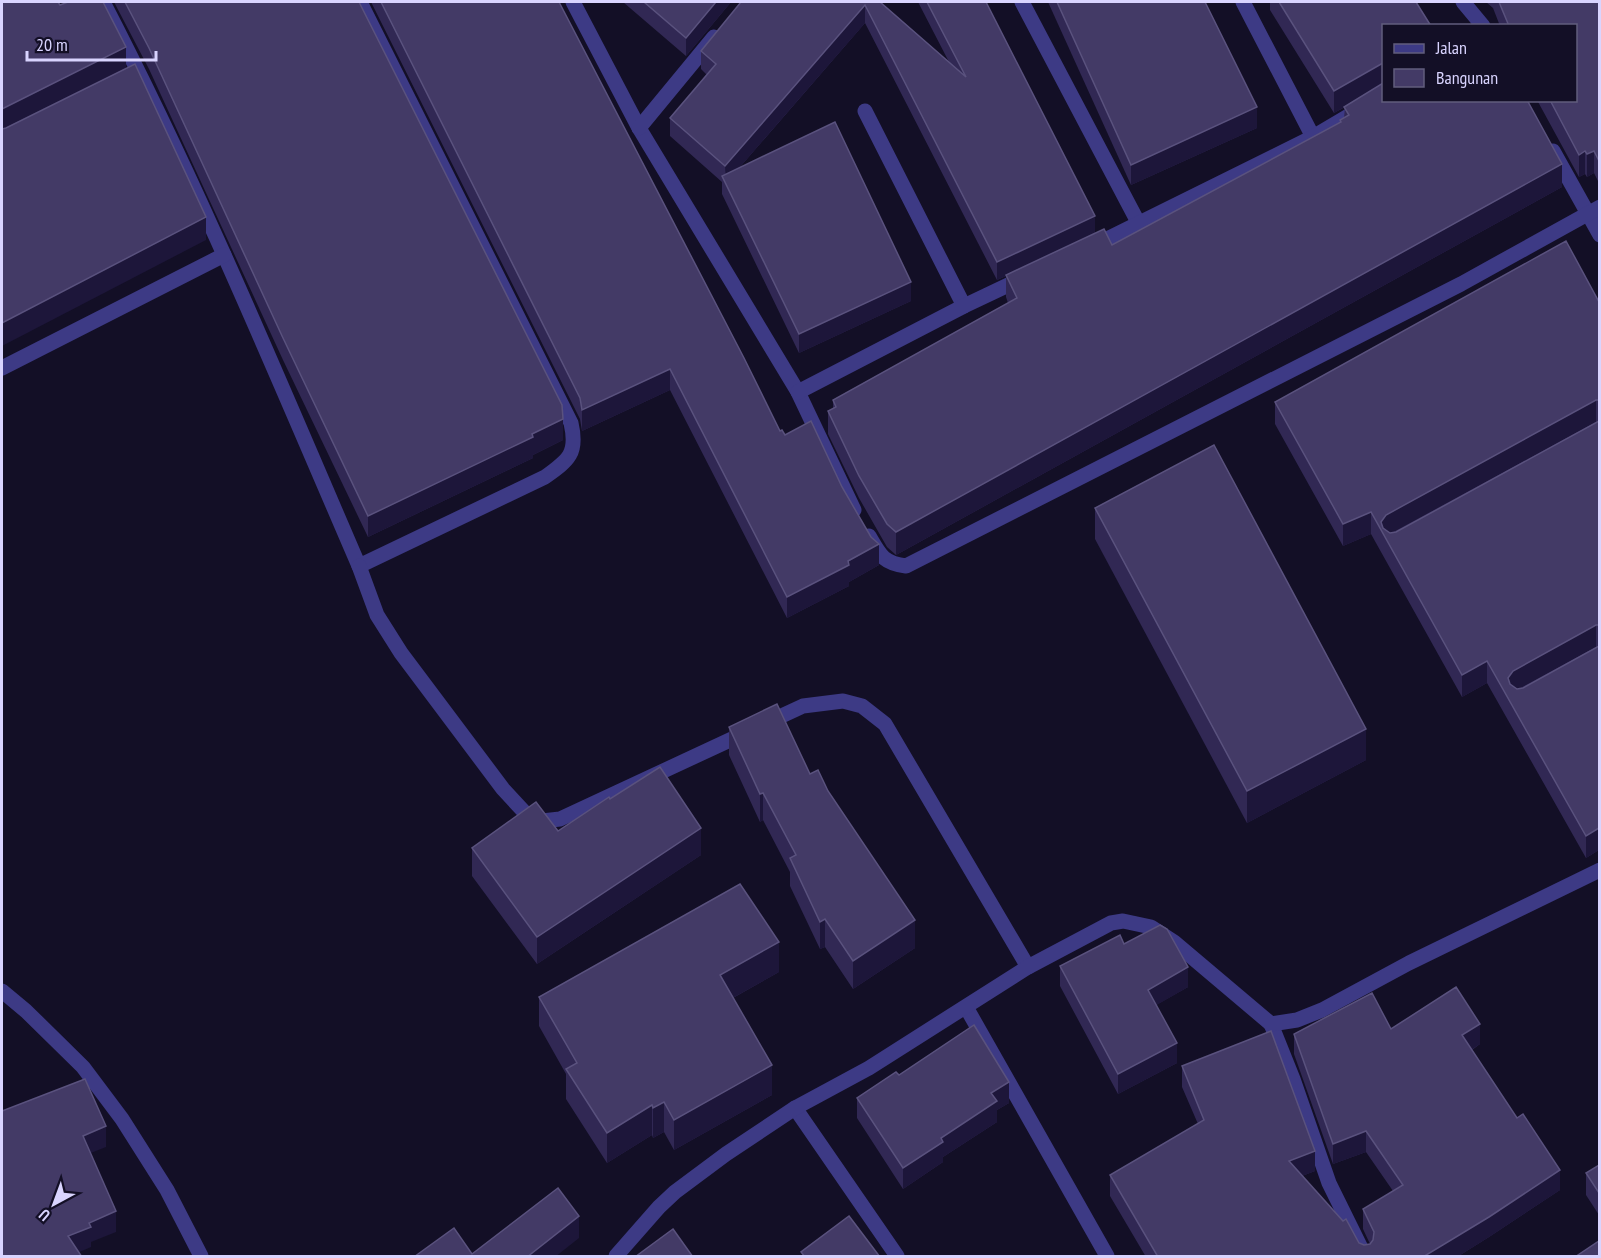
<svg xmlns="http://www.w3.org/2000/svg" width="1601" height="1258" viewBox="0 0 1601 1258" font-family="'PT Sans Narrow',sans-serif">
<rect width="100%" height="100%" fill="#130f26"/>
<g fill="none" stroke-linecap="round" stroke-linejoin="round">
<g stroke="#3d3a85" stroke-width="15">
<path d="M103,2C198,185 277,376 359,566L545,477C569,460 578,453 571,423L360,2"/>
<polyline points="573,2 639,128 798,392 854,510"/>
<polyline points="1022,2 1139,224"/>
<polyline points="1243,2 1313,137"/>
<polyline points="1463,2 1483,26"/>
<polyline points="865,111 964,306"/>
<polyline points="639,128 714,37"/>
<polyline points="1553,151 1600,235"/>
<polyline points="1091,247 1313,137 1384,95"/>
<polyline points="2,368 224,255"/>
<polyline points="798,392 964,306 1023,278"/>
<path d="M869,536C880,555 883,563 906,566L1461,284L1600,207"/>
<polyline points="359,566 377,615 401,653 503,789 528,816 542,821 560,819 803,706 843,701 862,706 885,724 1028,967"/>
<polyline points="2,991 26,1011 83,1067 122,1119 167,1190 201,1256"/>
<polyline points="966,1007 1107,1256"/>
<polyline points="1271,1024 1293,1079 1329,1183 1365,1256"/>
<polyline points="795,1108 897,1256"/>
<polyline points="616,1256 659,1207 675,1192 726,1154 795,1108 869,1068 1028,967 1111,923 1123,921 1151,927 1174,942 1271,1024 1297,1020 1322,1010 1409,963 1600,870"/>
</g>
</g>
<g fill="#312854">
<polygon points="114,2 359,2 563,440 533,455 533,458 368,537 283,360 149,69"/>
<polygon points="371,2 559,2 780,431 785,435 879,565 849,582 849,586 787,618 670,390 582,431 580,419"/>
<polygon points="623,2 731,2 686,56"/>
<polygon points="880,2 949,62 918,2 986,2 1095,233 1112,245 1340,123 1340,120 1344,118 1345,107 1334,113 1270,10 1270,2 1416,2 1383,26 1383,100 1562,187 896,555 887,547 859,498 828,434 828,411 833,409 833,400 1008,303 1006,297 1006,276 997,280 865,23 740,167 911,301 799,353 722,194 722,182 670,136 670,118 707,75 701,69 701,51"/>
<polygon points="1048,2 1205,2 1257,128 1131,185"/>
<polygon points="1486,2 1599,2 1599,183 1594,173 1587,177 1585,174 1579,177 1537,100 1575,100 1575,26 1500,26 1493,8"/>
<polygon points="1599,302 1599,850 1586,858 1487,683 1462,697 1371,534 1343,546 1275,424 1275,402"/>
<polygon points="1095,508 1366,760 1247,823 1095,539"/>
<polygon points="729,727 810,774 915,948 853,989 825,947 820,949 790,886 790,872 763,820 760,822 729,755"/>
<polygon points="610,799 701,855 537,964 472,876 472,848 558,831"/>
<polygon points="1060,966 1188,987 1156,1005 1177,1063 1118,1094 1060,986"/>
<polygon points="779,972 733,998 772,1095 674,1150 664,1132 653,1138 652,1135 607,1163 566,1099 566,1074 539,1026 539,997"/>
<polygon points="1391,1029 1480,1044 1472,1050 1560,1190 1489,1237 1457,1257 1146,1257 1110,1196 1110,1175 1198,1124 1182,1087 1182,1066 1315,1171 1302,1176 1359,1243 1364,1245 1370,1244 1363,1229 1363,1209 1393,1191 1366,1152 1333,1164 1294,1054 1294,1034"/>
<polygon points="899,1075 1009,1103 997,1110 997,1122 943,1157 943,1162 903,1189 857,1118 857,1098"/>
<polygon points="1599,1165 1599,1215 1586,1195 1586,1173"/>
</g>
<g fill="#1d163a">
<polygon points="716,2 731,2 686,56 686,38"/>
<polygon points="865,5 865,23 726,183 725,166"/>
<polygon points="126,47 126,69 2,131 2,109"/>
<polygon points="1383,63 1383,85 1334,113 1334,91"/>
<polygon points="1257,107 1257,128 1131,185 1131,165"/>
<polygon points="1585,151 1585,174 1579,177 1579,155"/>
<polygon points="1594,151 1594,173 1587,177 1587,154"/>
<polygon points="1562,164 1562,187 896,555 896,532"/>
<polygon points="1095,216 1095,234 997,280 997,262"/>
<polygon points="206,217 206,240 2,346 2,323"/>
<polygon points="911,282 911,301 799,353 799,334"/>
<polygon points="670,369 670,390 582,431 582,410"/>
<polygon points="1596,400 1596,422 1386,536 1381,531 1381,522 1386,515"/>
<polygon points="563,419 563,440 533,455 533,458 368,537 368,516"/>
<polygon points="1371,512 1371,534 1343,546 1343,524"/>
<polygon points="879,544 879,565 849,582 849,586 787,618 787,597"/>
<polygon points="1596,625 1596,647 1513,692 1508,700 1508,678 1513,671"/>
<polygon points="1487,661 1487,683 1462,697 1462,675"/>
<polygon points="1366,729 1366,760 1247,823 1247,791"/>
<polygon points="763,793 763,820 760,822 760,794"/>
<polygon points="701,828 701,855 537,964 537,937"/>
<polygon points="1599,828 1599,850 1586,858 1586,836"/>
<polygon points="825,919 825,947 820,949 820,922"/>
<polygon points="915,920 915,948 853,989 853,961"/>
<polygon points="779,942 779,972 720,1005 720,975"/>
<polygon points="1188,967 1188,987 1148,1010 1148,990"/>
<polygon points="1480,1024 1480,1044 1462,1056 1462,1035"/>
<polygon points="1177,1043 1177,1063 1118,1094 1118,1074"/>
<polygon points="772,1065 772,1095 674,1150 674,1120"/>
<polygon points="1009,1082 1009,1103 997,1110 997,1122 943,1157 943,1162 903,1189 903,1168 941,1138 991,1093"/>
<polygon points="664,1102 664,1132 653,1138 653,1108"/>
<polygon points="652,1105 652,1135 607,1163 607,1133"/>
<polygon points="106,1126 106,1147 83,1156 83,1136"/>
<polygon points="1366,1131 1366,1152 1333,1164 1333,1144"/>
<polygon points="1315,1151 1315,1171 1289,1181 1289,1161"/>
<polygon points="1560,1170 1560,1190 1489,1237 1457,1257 1423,1257"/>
<polygon points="116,1211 116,1232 91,1242 91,1247 68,1257 68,1236 89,1223"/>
<polygon points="579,1216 579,1238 555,1257 527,1257"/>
</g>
<g fill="#433a66" stroke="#5a527e" stroke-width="1.5">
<polygon points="2,2 58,2 60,5 68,2 103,2 126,47 2,109"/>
<polygon points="125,2 359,2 562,405 563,419 532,434 533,437 368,516 283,338 149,48"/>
<polygon points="381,2 559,2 744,358 780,431 782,430 785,435 811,421 842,487 871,537 879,544 848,561 849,565 787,597 670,369 582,410 580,398"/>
<polygon points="644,2 716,2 686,38"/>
<polygon points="741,2 880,2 966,77 927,2 986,2 1095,216 997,262 865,5 725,166 670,118 716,64 701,51"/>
<polygon points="1057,2 1205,2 1257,107 1131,165"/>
<polygon points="1279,2 1416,2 1431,26 1383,26 1383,63 1334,91"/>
<polygon points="1499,2 1599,2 1599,161 1594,151 1587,154 1585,151 1579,155 1550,100 1575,100 1575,26 1509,26"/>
<polygon points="135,64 206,217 2,323 2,129 6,128"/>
<polygon points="1383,83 1383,100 1527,100 1562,164 896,532 887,524 859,476 828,411 836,407 833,400 1017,298 1006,275 1104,229 1112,245 1341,122 1340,120 1349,115 1344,107"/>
<polygon points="835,122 911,282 799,334 722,176"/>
<polygon points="1566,241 1599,302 1599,400 1596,400 1386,515 1381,522 1383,528 1390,533 1396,532 1599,421 1599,625 1596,625 1513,671 1508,678 1510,684 1517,689 1523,688 1599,646 1599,828 1586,836 1487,661 1462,675 1371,512 1343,524 1275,402"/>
<polygon points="1214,445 1366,729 1247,791 1095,508"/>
<polygon points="777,704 810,774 818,770 828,791 915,920 853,961 825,919 820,922 790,858 796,855 763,793 760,794 729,727"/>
<polygon points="660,767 701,828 537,937 472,848 536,802 558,831 609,797 610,799"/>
<polygon points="740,884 779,942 720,975 772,1065 674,1120 664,1102 653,1108 652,1105 607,1133 566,1069 577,1063 539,997"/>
<polygon points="1160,925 1167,929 1188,967 1148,990 1177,1043 1118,1074 1060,966 1120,935 1124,944"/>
<polygon points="1456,987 1480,1024 1462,1035 1517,1118 1523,1114 1560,1170 1489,1217 1423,1257 1158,1257 1110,1175 1204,1120 1182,1066 1271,1031 1315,1151 1289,1161 1343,1221 1346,1219 1359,1243 1364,1245 1370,1244 1373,1240 1374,1232 1363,1209 1403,1185 1366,1131 1333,1144 1294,1034 1372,993 1391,1029"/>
<polygon points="974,1025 1009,1082 991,1093 997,1101 941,1138 943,1142 903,1168 857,1098 896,1072 899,1075"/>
<polygon points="85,1079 106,1126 83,1136 116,1211 89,1223 91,1227 68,1236 82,1257 2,1257 2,1111"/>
<polygon points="1599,1165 1599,1193 1586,1173"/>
<polygon points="558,1188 579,1216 527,1257 414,1257 454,1228 472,1254"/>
<polygon points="849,1216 880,1257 805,1257 801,1252"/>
<polygon points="673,1229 693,1257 635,1257"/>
<polygon points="1599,1241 1599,1257 1575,1257"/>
</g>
<rect width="1601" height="1258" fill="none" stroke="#d9d4ff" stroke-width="6"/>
<rect x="1382" y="24" width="195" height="78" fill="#130f26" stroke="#625e7d" stroke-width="1.5"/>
<rect x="1394" y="44" width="30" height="9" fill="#3d3a85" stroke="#625e7d" stroke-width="1.5"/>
<text x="1436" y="54" font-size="18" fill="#d9d4ff">Jalan</text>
<rect x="1394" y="69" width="30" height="18" fill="#433a66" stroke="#625e7d" stroke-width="1.5"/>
<text x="1436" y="84" font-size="18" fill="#d9d4ff">Bangunan</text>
<g transform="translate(54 1204) rotate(221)" stroke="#130f26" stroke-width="4.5" paint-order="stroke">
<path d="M0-4.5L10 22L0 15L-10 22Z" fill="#d9d4ff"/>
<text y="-9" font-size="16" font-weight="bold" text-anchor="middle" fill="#d9d4ff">U</text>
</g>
<path d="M27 51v9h129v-9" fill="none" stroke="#d9d4ff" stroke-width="3"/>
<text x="36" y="51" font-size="18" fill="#d9d4ff" stroke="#130f26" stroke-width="4.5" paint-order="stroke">20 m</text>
</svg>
